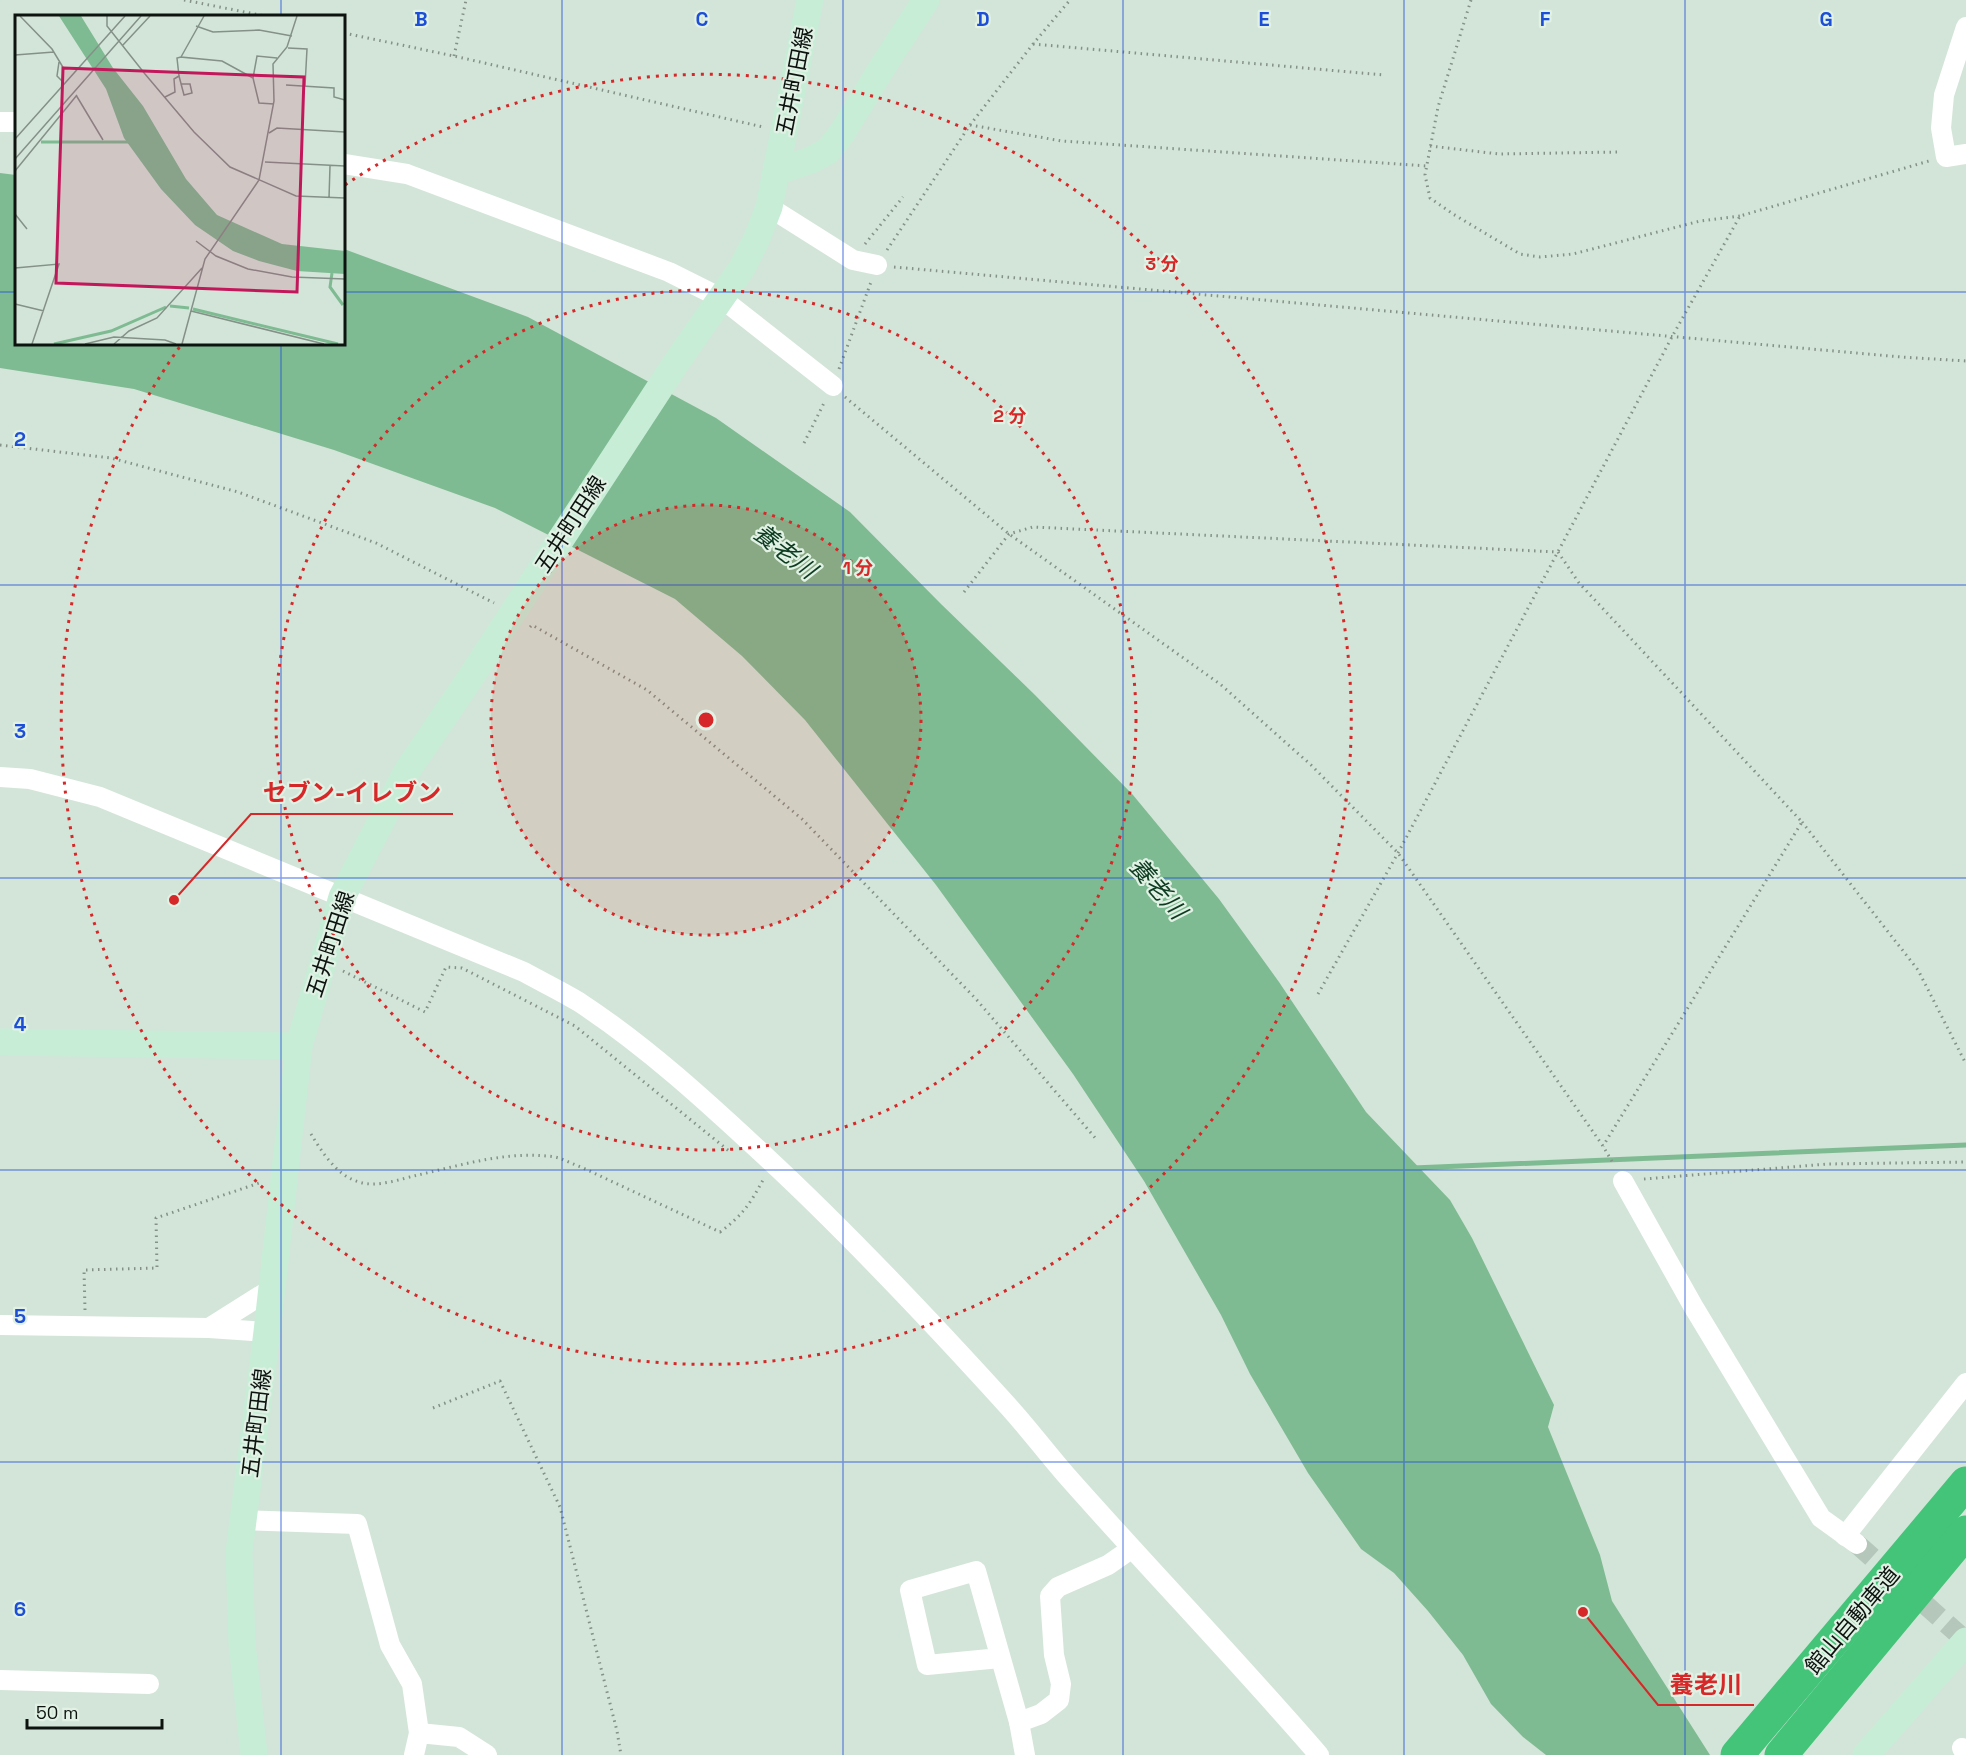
<svg xmlns="http://www.w3.org/2000/svg" width="1966" height="1755" viewBox="0 0 1966 1755" font-family="'Space Grotesk','Noto Sans JP',sans-serif">
<rect width="100%" height="100%" fill="#d3e5d8"/>
<polygon fill="#7fbb92" points="0,173 16,175 16,344 344,344 344,249 528,317 716,418 850,512 941,604 1035,695 1133,795 1219,899 1279,982 1366,1112 1450,1200 1472,1238 1554,1405 1548,1427 1600,1555 1612,1601 1710,1755 1546,1755 1523,1737 1491,1704 1463,1655 1428,1611 1394,1573 1361,1549 1308,1473 1250,1374 1221,1315 1144,1181 1073,1074 936,885 805,720 742,656 675,599 495,508 334,450 134,389 0,368"/>
<g fill="none" stroke-linecap="round" stroke-linejoin="round">
<polyline stroke="#7fbb92" stroke-width="5" points="1413,1168 1966,1145"/>
<polyline stroke="#b5c6ba" stroke-width="20" stroke-dasharray="20 10" stroke-linecap="butt" points="1857,1544 1966,1641"/>
<g stroke="#849187" stroke-width="3" stroke-dasharray="1.5 4.5" stroke-linecap="butt">
<polyline points="184,0 265,16"/>
<polyline points="1471,0 1438,107 1425,175 1430,198 1453,214 1520,254 1540,257 1573,254 1700,221 1740,216"/>
<polyline points="344,33 454,56 763,127"/>
<polyline points="1033,44 1384,75"/>
<polyline points="454,56 466,0"/>
<polyline points="970,125 1062,141 1427,166"/>
<polyline points="1430,146 1499,154 1619,152"/>
<polyline points="865,244 903,197"/>
<polyline points="887,250 970,125 1033,44 1070,0"/>
<polyline points="894,267 1901,357 1966,361"/>
<polyline points="839,369 871,282"/>
<polyline points="845,397 1009,534 1220,684 1311,765 1398,853 1603,1146 1614,1165"/>
<polyline points="804,443 824,403"/>
<polyline points="0,445 111,458 238,492 376,543 494,603"/>
<polyline points="1558,552 1579,583 1802,822 1603,1146"/>
<polyline points="964,592 1009,534 1033,527 1558,552"/>
<polyline points="530,627 532,625 647,690 802,819 976,999 1097,1140"/>
<polyline points="1802,822 1918,970 1966,1064"/>
<polyline points="343,971 425,1012 446,967 462,968 575,1026 729,1151"/>
<polyline points="1318,994 1398,853 1673,335 1740,216 1929,161"/>
<path d="M311,1134C322,1152 337,1176 359,1182C377,1188 400,1179 418,1175C462,1165 509,1150 555,1157C564,1159 572,1164 581,1167L720,1232C742,1216 750,1204 763,1180"/>
<polyline points="1644,1179 1828,1164 1966,1162"/>
<polyline points="85,1310 84,1270 157,1268 156,1218 262,1182"/>
<polyline points="433,1408 500,1381 560,1507 617,1731 621,1755"/>
</g>
<g stroke="#fff" stroke-width="20">
<polyline points="1966,27 1944,95 1941,128 1946,157 1966,154"/>
<polyline points="0,122 16,122"/>
<polyline points="344,164 407,174 669,272 721,298 833,386"/>
<polyline points="769,207 853,260 877,265"/>
<path d="M0,777L30,779L100,797L524,972C542,982 561,991 579,1002C646,1046 706,1101 765,1156C850,1235 930,1320 1008,1406C1028,1428 1046,1452 1066,1475C1149,1569 1237,1660 1319,1755"/>
<polyline points="1623,1181 1693,1306 1821,1518 1857,1544"/>
<polyline points="0,1325 209,1328 271,1289"/>
<polyline points="209,1328 267,1332"/>
<polyline points="243,1520 357,1524 390,1645 412,1684 419,1733 414,1755"/>
<polyline points="1845,1536 1966,1383"/>
<polyline points="1000,1658 927,1665 910,1590 976,1571 1019,1722 1025,1755"/>
<polyline points="0,1680 149,1684"/>
<polyline points="1019,1722 1041,1714 1059,1700 1061,1684 1054,1655 1050,1596 1058,1587 1108,1565 1131,1549"/>
<polyline points="419,1733 459,1737 487,1755"/>
<polyline points="1962,1748 1966,1755"/>
</g>
<g stroke="#c7edd7" stroke-width="27">
<polyline points="776,172 811,160 828,151 842,133 885,63 926,0"/>
<polyline points="0,1042 299,1046"/>
<polyline points="254,1755 242,1643 239,1552 267,1332 299,1046 342,897 407,771 469,680 676,363 742,268 757,238 769,207 810,0"/>
<polyline points="1866,1755 1966,1641"/>
</g>
<g stroke="#43c479" stroke-width="33">
<polyline points="1737,1755 1966,1483"/>
<polyline points="1781,1755 1966,1532"/>
</g>
</g>
<path fill="none" stroke="#1d4ed8" stroke-width="1.5" stroke-opacity="0.55" d="M281,0V16M562,0V1755M843,0V1755M1123,0V1755M1404,0V1755M1685,0V1755M0,292H16M344,292H1966M281,344V1755M0,585H1966M0,878H1966M0,1170H1966M0,1462H1966"/>
<circle cx="706" cy="720" r="215" fill="#d62828" fill-opacity=".12"/>
<g fill="none" stroke="#d62828" stroke-width="3" stroke-dasharray="3 6">
<circle cx="706" cy="720" r="215"/>
<circle cx="706" cy="720" r="430"/>
<path d="M345 185A645 645 0 1 1 181 345"/>
</g>
<g text-anchor="middle" dominant-baseline="central" stroke-width="4.5" stroke-linejoin="round" paint-order="stroke">
<g font-size="22" fill="#0d130f" stroke="#e1f2e5">
<text transform="translate(794 81) rotate(-79)">五井町田線</text>
<text transform="translate(570 524) rotate(-57)">五井町田線</text>
<text transform="translate(330 944) rotate(-72)">五井町田線</text>
<text transform="translate(256 1423) rotate(-83)">五井町田線</text>
<text transform="translate(1852 1620) rotate(-50)">館山自動車道</text>
</g>
<g font-size="24" font-style="italic" fill="#0d3c21" stroke="#e1f2e5">
<text transform="translate(785 551) rotate(38)">養老川</text>
<text transform="translate(1158 888) rotate(49)">養老川</text>
</g>
</g>
<g transform="translate(15 15)">
<rect width="330" height="330" fill="#d3e5d8"/>
<path d="M44,1H66L98,53L128,91L171,164L202,200L267,229L330,236V259L282,256L244,246L218,236L180,210L146,174L109,123L91,74Z" fill="#7fbb92"/>
<path fill="none" stroke="#7fbb92" stroke-width="3" d="M26,127H114M317,258L315,272L328,290M155,291L174,293M178,294L323,329M39,329L96,316L151,292"/>
<path fill="none" stroke="#849188" stroke-width="1.5" d="M5,1L37,34L49,54M92,1V11L130,59L179,117L215,152L281,181L330,183M189,1L166,42L207,46L238,63M181,11L198,17L244,15L277,21M107,31L135,1M273,33L292,34L290,71M0,40L39,37M166,42L162,43L164,61L169,80L177,78L175,69H166M44,47L42,61L48,67M271,70L319,73V82L330,85M61,80L88,125M150,82L160,77L159,64L164,61M259,89L244,88L238,63L242,41L262,43M254,118L262,113L330,117M0,124L110,1M0,144L126,1M250,147L330,151M0,156L62,80M314,183L315,151M0,199L12,214M181,226L201,241L233,254L277,262L330,264M0,253L44,249L17,329M0,289L29,296M176,296L309,329M70,329L99,322L150,325L161,329M99,329L114,316L142,303L187,253M167,329L190,244L244,165L259,86L258,49L272,32L282,1"/>
<path fill="#c2185b" fill-opacity="0.15" stroke="#c2185b" stroke-width="3" d="M48,53L289,62L282,277L41,268Z"/>
<rect width="330" height="330" fill="none" stroke="#0d130f" stroke-width="3"/>
</g>
<g font-size="20" text-anchor="middle" font-weight="bold" fill="#1d4ed8" stroke="#e1f2e5" stroke-width="4.5" stroke-linejoin="round" paint-order="stroke">
<text x="421" y="26">B</text>
<text x="702" y="26">C</text>
<text x="983" y="26">D</text>
<text x="1264" y="26">E</text>
<text x="1545" y="26">F</text>
<text x="1826" y="26">G</text>
<text x="20" y="446">2</text>
<text x="20" y="738">3</text>
<text x="20" y="1031">4</text>
<text x="20" y="1323">5</text>
<text x="20" y="1616">6</text>
</g>
<circle cx="706" cy="720" r="9" fill="#d62828" stroke="#e1f2e5" stroke-width="3"/>
<g font-size="18" text-anchor="middle" font-weight="bold" fill="#d62828" stroke="#e1f2e5" stroke-width="4.5" stroke-linejoin="round" paint-order="stroke">
<text x="1162" y="270">3 分</text>
<text x="1010" y="422">2 分</text>
<text x="858" y="574">1 分</text>
</g>
<path fill="none" stroke="#d62828" stroke-width="2" d="M174 900L251 814H453M1583 1612L1658 1705H1754"/>
<g fill="#d62828" stroke="#e1f2e5" stroke-width="2">
<circle cx="174" cy="900" r="6"/>
<circle cx="1583" cy="1612" r="6"/>
</g>
<g font-size="24" text-anchor="middle" font-weight="bold" fill="#d62828" stroke="#e1f2e5" stroke-width="4.5" stroke-linejoin="round" paint-order="stroke">
<text x="352" y="801">セブン-イレブン</text>
<text x="1706" y="1693">養老川</text>
</g>
<path d="M27 1719v9h135v-9" fill="none" stroke="#0d130f" stroke-width="3"/>
<text x="36" y="1719" font-size="18" fill="#0d130f" stroke="#e1f2e5" stroke-width="4.5" paint-order="stroke">50 m</text>
</svg>
